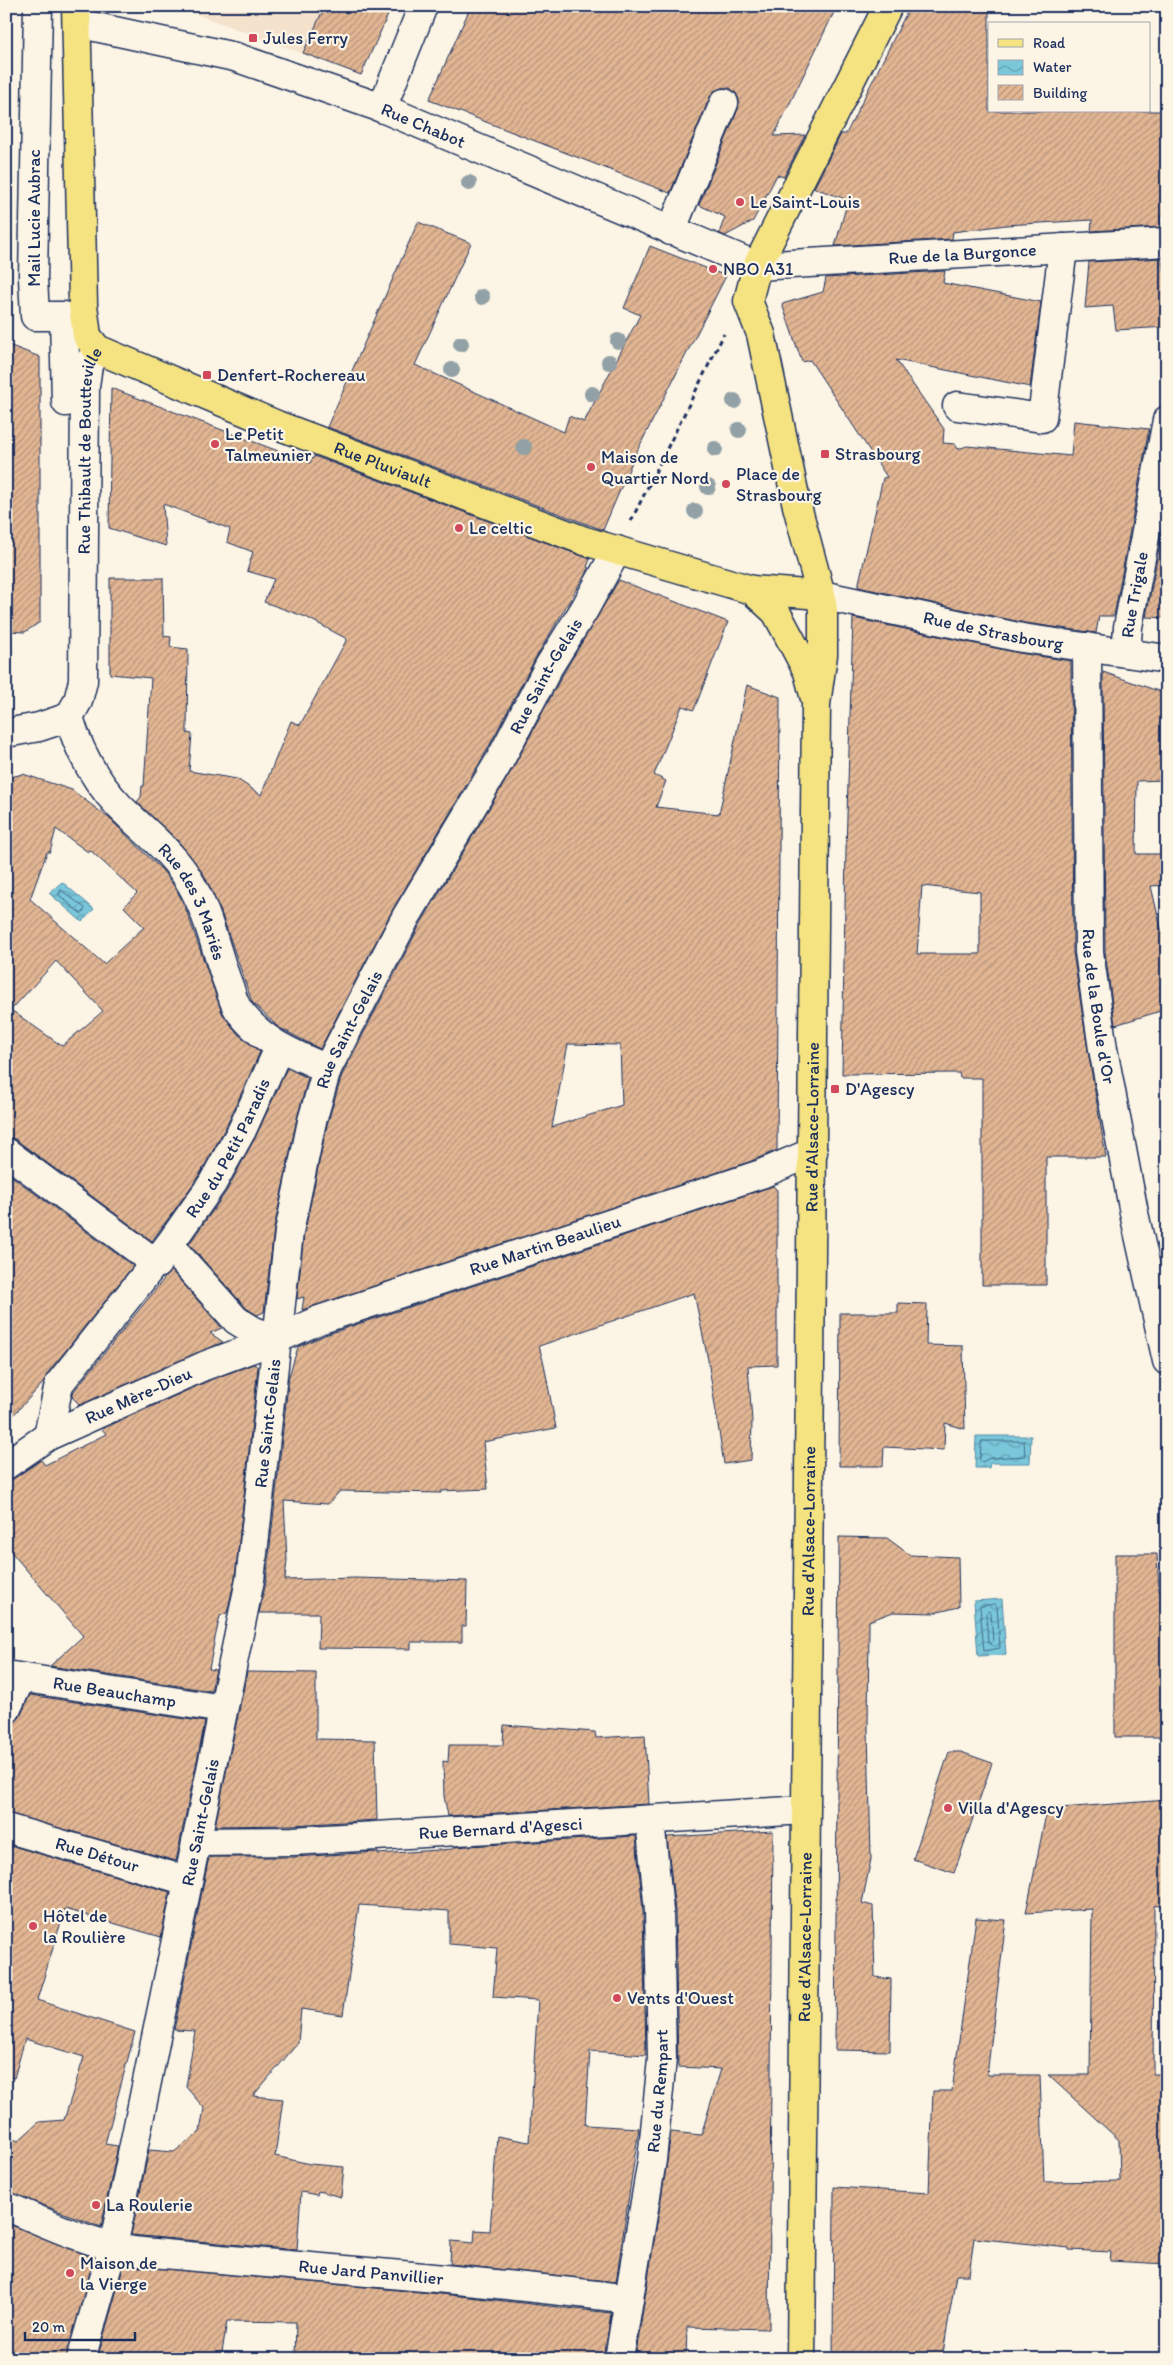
<svg xmlns="http://www.w3.org/2000/svg" width="1173" height="2365" viewBox="0 0 1173 2365" font-family="Itim,sans-serif">
<defs>
<pattern id="water-waves" width="16" height="10" patternUnits="userSpaceOnUse" patternTransform="scale(1.25)"><rect width="16" height="10" fill="#7ac7d9"/><path d="M0 5q4-4 8 0t8 0" fill="none" stroke="#63a2b3"/></pattern>
<pattern id="building-hatch" width="6" height="6" patternUnits="userSpaceOnUse" patternTransform="scale(1.25)"><rect width="6" height="6" fill="#e2b693"/><path d="M-1 1l2-2M0 6l6-6M5 7l2-2" fill="none" stroke="#b6947b"/></pattern>
</defs>
<rect width="100%" height="100%" fill="#fcf5e5"/>
<filter id="ink" filterUnits="userSpaceOnUse"><feTurbulence type="fractalNoise" baseFrequency=".02" numOctaves="2"/><feDisplacementMap in="SourceGraphic" scale="10" xChannelSelector="R" yChannelSelector="G"/><feConvolveMatrix kernelMatrix="1 2 1 2 8 2 1 2 1" color-interpolation-filters="sRGB"/></filter>
<g filter="url(#ink)">
<polygon fill="#f4e2cc" points="174,6 392,6 361,75"/>
<g fill="url(#water-waves)" stroke="#548aa8">
<polygon points="62,882 94,909 82,922 49,893"/>
<polygon points="976,1436 1031,1436 1030,1463 990,1463 989,1468 975,1468"/>
<polygon points="1002,1599 1006,1655 978,1656 974,1601"/>
</g>
<g fill="none" stroke-linecap="round" stroke-linejoin="round">
<g stroke="#416c8f" stroke-width="1">
<polygon points="61,890 85,908 83,913 80,913 59,895"/>
<polygon points="982,1441 1024,1441 1025,1456 990,1458 982,1462 980,1460"/>
<polygon points="995,1604 997,1607 1000,1648 984,1651 980,1607"/>
<polygon points="989,1611 991,1613 993,1641 991,1644 988,1642 986,1614"/>
</g>
</g>
<g fill="url(#building-hatch)" stroke="#1b2f5e" fill-rule="evenodd">
<polygon points="325,6 392,6 361,75 303,53"/>
<polygon points="471,6 837,6 774,136 805,135 784,177 777,175 753,221 725,236 719,233 725,217 699,205 738,109 739,100 736,93 730,88 721,88 714,91 710,97 670,193 429,100"/>
<polygon points="910,6 989,6 989,111 1167,111 1167,216 1160,216 1161,227 1091,231 1092,220 1006,225 953,232 952,239 835,246 848,200 814,188 841,134 846,134"/>
<polygon points="418,222 471,243 415,365 564,432 569,416 584,422 640,315 624,308 650,246 726,276 635,455 603,530 327,427"/>
<polygon points="1162,258 1163,270 1167,270 1167,327 1116,330 1113,306 1085,308 1089,262"/>
<polygon points="945,271 943,283 1041,302 1030,387 896,360 944,429 943,443 955,444 958,449 967,446 1071,456 1074,421 1149,429 1114,616 1099,616 1096,633 1025,623 858,587 883,478 887,477 810,360 802,362 782,304 823,292 826,278"/>
<polygon points="6,344 40,357 40,622 25,632 6,631"/>
<polygon points="111,388 310,463 314,456 590,559 587,567 589,568 535,659 486,752 393,909 320,1049 278,1027 252,1002 221,912 204,875 178,841 137,802 141,797 142,786 144,786 151,678 110,674 110,578 163,578 164,636 171,637 170,647 188,649 187,733 192,734 189,771 237,779 261,795 291,721 300,725 347,639 306,617 264,602 274,579 247,571 253,552 227,542 230,529 163,504 166,546 109,528"/>
<polygon points="1167,506 1167,618 1146,617"/>
<path d="M619,580L728,622L694,710L682,706L654,775L666,781L656,807L719,814L747,685L780,697L777,1150L749,1162L302,1310L304,1297L297,1299L304,1234L327,1125L342,1075L420,925L513,768L563,674ZM568,1044L620,1045L622,1105L552,1127Z"/>
<path d="M853,618L1019,653L1071,661L1073,952L1088,1051L1106,1157H1046V1285H982V1078H960L959,1073L842,1074L846,849ZM922,886L980,892V954H917Z"/>
<polygon points="1103,672 1167,694 1167,739 1165,739 1166,780 1137,781 1136,854 1167,854 1167,885 1151,886 1167,954 1167,1009 1115,1025 1105,951"/>
<path d="M23,774L72,790L110,819L163,871L177,890L187,912L222,1013L238,1034L260,1052L228,1123L199,1176L152,1241L15,1139L6,1137V778ZM56,829L88,852L90,850L137,893L124,907L144,927L104,964L30,899L47,852H50ZM56,961L103,1011L62,1046L11,1010Z"/>
<polygon points="287,1068 308,1078 297,1118 274,1229 264,1312 257,1315 246,1308 189,1244 226,1192 256,1136"/>
<polygon points="6,1172 133,1266 47,1374 44,1382 6,1423"/>
<polygon points="773,1186 777,1190 777,1365 748,1366 752,1421 751,1460 724,1464 708,1360 694,1293 539,1346 544,1364 556,1428 483,1442 488,1489 441,1491 441,1493 340,1491 328,1504 284,1501 287,1560 285,1580 355,1578 467,1581 466,1626 462,1626 462,1642 411,1642 411,1649 318,1648 319,1613 259,1613 266,1582 289,1376 298,1347 325,1335"/>
<polygon points="171,1270 222,1328 210,1333 223,1342 80,1405 72,1397 74,1391"/>
<polygon points="898,1303 927,1304 926,1345 963,1346 965,1429 945,1423 944,1450 884,1447 883,1466 839,1466 840,1313 898,1313"/>
<polygon points="254,1364 258,1367 235,1578 227,1613 220,1616 215,1638 209,1669 216,1670 211,1691 50,1666 83,1636 6,1546 6,1484 41,1460 45,1465 106,1434 102,1429 210,1380"/>
<polygon points="839,1537 887,1538 910,1555 958,1557 959,1607 934,1613 893,1612 869,1621 868,1728 871,1859 862,1903 873,1906 875,1977 891,1979 890,2051 835,2050"/>
<polygon points="1115,1554 1157,1554 1159,1591 1165,1591 1166,1737 1115,1737"/>
<polygon points="247,1672 316,1673 316,1739 375,1740 377,1820 292,1825 215,1826"/>
<polygon points="30,1695 205,1722 176,1861 6,1813 6,1737 13,1724 20,1717"/>
<polygon points="504,1725 595,1732 596,1738 645,1735 649,1804 448,1816 444,1796 443,1761 448,1762 449,1745 503,1745"/>
<polygon points="949,1752 961,1752 992,1763 954,1873 913,1859"/>
<polygon points="1167,1800 1167,1905 1154,1906 1153,2074 1167,2074 1167,2264 1110,2261 1111,2252 1069,2250 1069,2248 974,2238 969,2275 956,2275 942,2359 833,2359 834,2187 929,2193 933,2091 952,2091 976,1918 1006,1920 987,2075 1040,2075 1044,2182 1120,2181 1119,2140 1048,2075 1090,2075 1092,1909 1026,1913 1047,1809"/>
<polygon points="773,1831 769,2329 687,2327 686,2359 635,2359 667,2162 671,2132 701,2135 721,2069 678,2067 675,1911 667,1837"/>
<polygon points="636,1836 643,1912 646,2055 590,2051 585,2125 639,2128 616,2282 450,2264 451,2241 474,2243 475,2230 490,2231 497,2136 529,2142 538,2000 493,1997 497,1948 449,1944 449,1911 359,1905 343,2015 301,2009 298,2043 253,2096 283,2099 275,2156 310,2164 344,2167 341,2197 318,2191 317,2195 301,2192 297,2250 131,2235 149,2150 174,2152 200,2132 204,2108 186,2087 195,2031 174,2030 209,1857 294,1857 378,1852 378,1854 453,1849 453,1847"/>
<polygon points="6,1844 170,1892 161,1937 65,1909 37,2000 135,2032 105,2144 118,2146 101,2227 6,2191 6,2136 18,2141 39,2122 64,2120 84,2057 25,2039 14,2078 6,2077"/>
<polygon points="6,2223 94,2258 66,2359 6,2359"/>
<polygon points="124,2265 442,2294 611,2313 604,2359 295,2359 296,2322 227,2321 221,2359 97,2359"/>
</g>
<g fill="none" stroke-linecap="round" stroke-linejoin="round">
<g stroke="#1b2f5e" stroke-width="31">
<g id="minor">
<polyline points="38,6 33,278 35,316 64,316 66,402"/>
<path id="s1" d="M77,23L235,57L382,108L757,266L1167,242"/>
<polyline points="382,108 423,6"/>
<polyline points="671,231 724,103"/>
<polyline points="957,406 1042,418 1063,248"/>
<path id="s2" d="M821,595L1022,638L1167,659"/>
<path id="s3" d="M1087,647L1089,952L1103,1049L1134,1213L1167,1361"/>
<path id="s4" d="M1126,653L1128,627L1167,420"/>
<path id="s5" d="M69,717C79,752 95,781 120,807C144,831 173,852 190,882C208,912 215,948 227,981C231,990 233,1004 240,1012C264,1043 292,1053 327,1069"/>
<path id="s6" d="M69,717L78,701L83,681L85,386L88,365L97,349"/>
<polyline points="6,733 39,727 69,717"/>
<polyline points="6,1152 157,1264"/>
<path id="s7" d="M169,1245L212,1184L242,1130L279,1048"/>
<polyline points="48,1436 59,1384 169,1245 236,1320 254,1331 277,1339"/>
<path id="s8" d="M6,1465L48,1436L204,1366L277,1339L319,1320L761,1174L813,1152"/>
<path id="s9" d="M6,1675L223,1709"/>
<polyline points="6,1710 21,1678"/>
<path id="s10" d="M6,1828L188,1881"/>
<path id="s11" d="M196,1842L293,1841L805,1810"/>
<path id="s12" d="M6,2206C47,2224 88,2243 133,2251C298,2267 464,2278 629,2299"/>
<path id="s13" d="M81,2359L113,2247L250,1580L289,1232L312,1121L327,1069L406,917L500,760L549,666L584,610L617,550"/>
<path id="s14" d="M619,2359L652,2160L662,2059L659,1911L650,1820"/>
</g>
</g>
<g stroke="#1b2f5e" stroke-width="31">
<g id="major">
<path id="s15" d="M76,6L83,305L87,336L97,349L277,425L585,541L752,590L821,595"/>
<polyline points="752,590 776,612 808,672 814,695"/>
<path id="s16" d="M801,2359L816,704L823,655V611L821,595L797,506L761,334L748,301L757,266L888,6"/>
</g>
</g>
<polyline stroke="#1b2f5e" stroke-width="3" stroke-dasharray="5 4" stroke-linecap="butt" points="631,521 724,334"/>
<use href="#minor" stroke="#fcf5e5" stroke-width="28"/>
<use href="#major" stroke="#f5e382" stroke-width="28"/>
</g>
<g fill="#92a1a6">
<circle cx="469" cy="183" r="8"/>
<circle cx="482" cy="297" r="8"/>
<circle cx="618" cy="341" r="8"/>
<circle cx="461" cy="344" r="8"/>
<circle cx="609" cy="362" r="8"/>
<circle cx="452" cy="370" r="8"/>
<circle cx="592" cy="394" r="8"/>
<circle cx="734" cy="401" r="8"/>
<circle cx="739" cy="430" r="8"/>
<circle cx="524" cy="447" r="8"/>
<circle cx="715" cy="449" r="8"/>
<circle cx="708" cy="487" r="8"/>
<circle cx="695" cy="511" r="8"/>
</g>
</g>
<g fill="#d1495b" stroke="#fcf5e5" stroke-width="2">
<rect x="248" y="33" width="10" height="10" rx="2.5"/>
<circle cx="740" cy="202" r="5"/>
<circle cx="713" cy="269" r="5"/>
<rect x="202" y="370" width="10" height="10" rx="2.5"/>
<circle cx="215" cy="444" r="5"/>
<rect x="820" y="449" width="10" height="10" rx="2.5"/>
<circle cx="591" cy="467" r="5"/>
<circle cx="726" cy="484" r="5"/>
<circle cx="459" cy="528" r="5"/>
<rect x="830" y="1084" width="10" height="10" rx="2.5"/>
<circle cx="948" cy="1808" r="5"/>
<circle cx="33" cy="1926" r="5"/>
<circle cx="617" cy="1998" r="5"/>
<circle cx="96" cy="2205" r="5"/>
<circle cx="70" cy="2273" r="5"/>
</g>
<g text-anchor="middle" dominant-baseline="central" stroke-width="4.5" stroke-linejoin="round" paint-order="stroke">
<g font-size="18" fill="#1b2f5e" stroke="#fcf5e5" text-anchor="start">
<text x="263" y="38">Jules Ferry</text>
<text x="750" y="202">Le Saint-Louis</text>
<text x="723" y="269">NBO A31</text>
<text x="217" y="375">Denfert-Rochereau</text>
<text x="225" y="434">Le Petit<tspan x="225" dy="21">Talmeunier</tspan></text>
<text x="835" y="454">Strasbourg</text>
<text x="601" y="457">Maison de<tspan x="601" dy="21">Quartier Nord</tspan></text>
<text x="736" y="474">Place de<tspan x="736" dy="21">Strasbourg</tspan></text>
<text x="469" y="528">Le celtic</text>
<text x="845" y="1089">D'Agescy</text>
<text x="958" y="1808">Villa d'Agescy</text>
<text x="43" y="1916">Hôtel de<tspan x="43" dy="21">la Roulière</tspan></text>
<text x="627" y="1998">Vents d'Ouest</text>
<text x="106" y="2205">La Roulerie</text>
<text x="80" y="2263">Maison de<tspan x="80" dy="21">la Vierge</tspan></text>
</g>
<g font-size="18" fill="#1b2f5e" stroke="#fcf5e5">
<text stroke="none"><textPath href="#s1" startOffset="362">Rue Chabot</textPath></text>
<text transform="translate(34 218) rotate(-90)">Mail Lucie Aubrac</text>
<text stroke="none"><textPath href="#s1" startOffset="930">Rue de la Burgonce</textPath></text>
<text stroke="none"><textPath href="#s6" startOffset="270">Rue Thibault de Boutteville</textPath></text>
<text stroke="none"><textPath href="#s15" startOffset="655">Rue Pluviault</textPath></text>
<text stroke="none"><textPath href="#s4" startOffset="59">Rue Trigale</textPath></text>
<text stroke="none"><textPath href="#s2" startOffset="176">Rue de Strasbourg</textPath></text>
<text stroke="none"><textPath href="#s13" startOffset="1765">Rue Saint-Gelais</textPath></text>
<text stroke="none"><textPath href="#s5" startOffset="226">Rue des 3 Mariés</textPath></text>
<text stroke="none"><textPath href="#s3" startOffset="360">Rue de la Boule d'Or</textPath></text>
<text stroke="none"><textPath href="#s13" startOffset="1360">Rue Saint-Gelais</textPath></text>
<text stroke="none"><textPath href="#s16" startOffset="1232">Rue d'Alsace-Lorraine</textPath></text>
<text stroke="none"><textPath href="#s7" startOffset="114">Rue du Petit Paradis</textPath></text>
<text stroke="none"><textPath href="#s8" startOffset="584">Rue Martin Beaulieu</textPath></text>
<text stroke="none"><textPath href="#s8" startOffset="150">Rue Mère-Dieu</textPath></text>
<text stroke="none"><textPath href="#s13" startOffset="955">Rue Saint-Gelais</textPath></text>
<text stroke="none"><textPath href="#s16" startOffset="828">Rue d'Alsace-Lorraine</textPath></text>
<text stroke="none"><textPath href="#s9" startOffset="110">Rue Beauchamp</textPath></text>
<text stroke="none"><textPath href="#s13" startOffset="550">Rue Saint-Gelais</textPath></text>
<text stroke="none"><textPath href="#s11" startOffset="305">Rue Bernard d'Agesci</textPath></text>
<text stroke="none"><textPath href="#s10" startOffset="95">Rue Détour</textPath></text>
<text stroke="none"><textPath href="#s16" startOffset="422">Rue d'Alsace-Lorraine</textPath></text>
<text stroke="none"><textPath href="#s14" startOffset="271">Rue du Rempart</textPath></text>
<text stroke="none"><textPath href="#s12" startOffset="374">Rue Jard Panvillier</textPath></text>
</g>
</g>
<rect width="1173" height="2365" fill="none" stroke="#fcf5e5" stroke-width="25"/>
<rect x="12" y="12" width="1148" height="2340" fill="none" stroke="#1b2f5e" stroke-width="2" filter="url(#ink)"/>
<rect x="988" y="22" width="162" height="90" fill="#fcf5e5" stroke="#a2a6af"/>
<rect x="998" y="39" width="25" height="8" fill="#f5e382" stroke="#a2a6af"/>
<text x="1033" y="48" font-size="15" fill="#1b2f5e">Road</text>
<rect x="998" y="60" width="25" height="15" fill="url(#water-waves)" stroke="#a2a6af"/>
<text x="1033" y="72" font-size="15" fill="#1b2f5e">Water</text>
<rect x="998" y="85" width="25" height="15" fill="url(#building-hatch)" stroke="#a2a6af"/>
<text x="1033" y="98" font-size="15" fill="#1b2f5e">Building</text>
<path d="M25 2332v8h110v-8" fill="none" stroke="#1b2f5e" stroke-width="2.5"/>
<text x="32" y="2332" font-size="15" fill="#1b2f5e" stroke="#fcf5e5" stroke-width="4" paint-order="stroke">20 m</text>
</svg>
